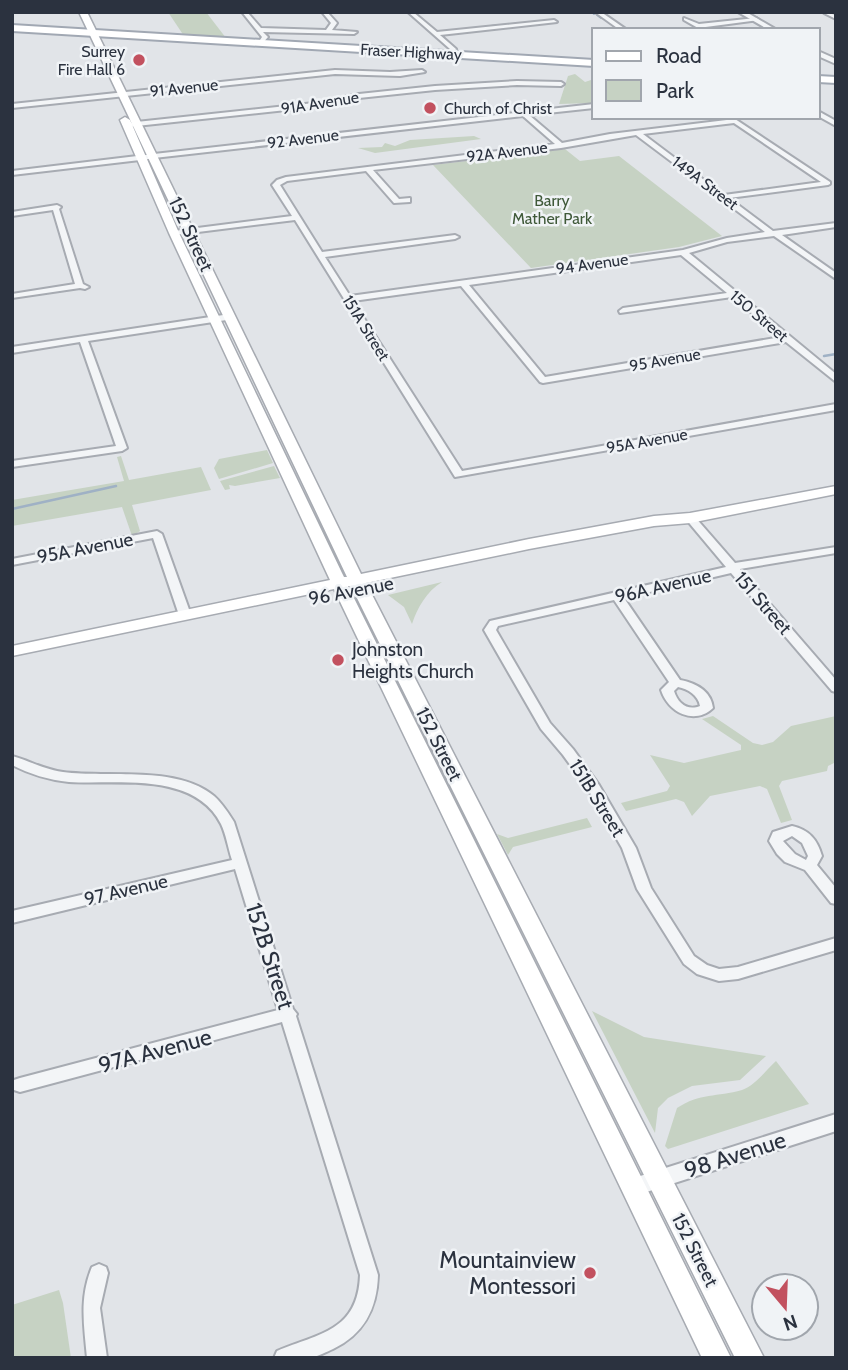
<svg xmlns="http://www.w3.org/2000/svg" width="848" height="1370" viewBox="0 0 848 1370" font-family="Cabin,sans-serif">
<rect width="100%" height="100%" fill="#e1e4e8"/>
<g fill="#c6d2c3">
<polygon points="168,12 206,12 226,38 184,36"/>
<polygon points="575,74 585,82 594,79 594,103 559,104 568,76"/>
<polygon points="474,136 481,139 375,153 358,148 382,147 385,143 395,146 410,140"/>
<polygon points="565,149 580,161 619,156 722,236 679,247 531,268 433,165"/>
<polygon points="267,450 273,463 219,479 214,468 219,459"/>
<polygon points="121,456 129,480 201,467 211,490 132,505 140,531 132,536 122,507 12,526 12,500 124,481 117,457"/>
<polygon points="274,466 280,478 235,486 229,485 230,489 225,490 220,481"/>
<path d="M442,582C427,591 417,608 412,624L404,607L388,595Z"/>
<polygon points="713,716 753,743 762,745 773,742 791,726 836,716 836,762 828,766 827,771 782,781 779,786 792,820 781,823 767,789 760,786 710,796 692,816 684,802 676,799 626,811 621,803 667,791 670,786 650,755 684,763 741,750 741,745 702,719"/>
<polygon points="587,818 592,827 513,847 508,855 497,834 508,838"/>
<polygon points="592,1011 644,1037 766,1056 740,1080 692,1086 668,1098 658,1108 655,1133"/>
<path d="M776,1061L809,1104L668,1149L665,1146L677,1108C700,1093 717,1097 742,1090C755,1086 766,1070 776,1061Z"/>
<polygon points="59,1290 63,1303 71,1358 12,1358 12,1305"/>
</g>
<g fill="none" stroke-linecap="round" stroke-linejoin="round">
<g stroke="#9fb1c5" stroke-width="2">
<polyline points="592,12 594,14"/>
<polyline points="597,15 601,18"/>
<polyline points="491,26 499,25"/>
<polyline points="615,27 618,29"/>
</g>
<g stroke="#9fb1c5" stroke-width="2.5">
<polyline points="824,356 836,354"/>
<polyline points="12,509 116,486"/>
</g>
<g stroke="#a7abb2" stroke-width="4">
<g id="minor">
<polygon points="242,12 247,12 261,28 326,30 331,23 322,12 327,12 337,23 332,30 357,32 354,34 263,32 268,37 261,45 258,43 262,37"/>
<polygon points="408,12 413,12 437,32 554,20 557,22 440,35 456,49 449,59 446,57 450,49"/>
<polygon points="595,12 601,12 627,30 620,30"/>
<polygon points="824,12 836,15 836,19 824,13"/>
<polygon points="684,18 699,24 756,18 759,20 698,28 684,20"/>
<polygon points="335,70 390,72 422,70 425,72 400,76 335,74 12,108 12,104"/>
<polygon points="517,81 561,82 564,84 561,86 517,85 435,90 359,98 314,107 127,127 124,125 127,123 314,103 359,94 435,86"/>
<path d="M594,104V108L529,115L562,143L610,134L735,119L830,182V184L828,185L729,198L773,231L836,223V227L782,235L836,273V279L774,236L727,242L689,253L836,374V382L786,342L543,383L540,382L461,286L353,301L462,471L836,404V410L455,477L295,220L174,235L170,233L174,231L292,216L272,185L277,180L286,177L555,144L523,116L154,158L151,156L154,154ZM734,123L821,182L724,195L643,134ZM636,135L765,232L727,238L683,250L350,296L325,257L455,239L459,237L455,235L322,252L280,185L287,181L366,171L394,203L410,202V198L399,199L373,170L561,148ZM681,255L727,293L623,308L619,311L620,313L732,297L781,337L545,377L469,285Z"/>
<polygon points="818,111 836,121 836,126 818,116"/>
<polygon points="57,205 61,207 59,209 83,284 89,287 85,289 80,288 12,298 12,294 75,284 53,210 12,216 12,212"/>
<polygon points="230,314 233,315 233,319 88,341 127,448 122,451 12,467 12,461 116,446 80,342 12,353 12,347"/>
<path d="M690,515L694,516L735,563L836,547V553L740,569L836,680V692L832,691L731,573L624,598L680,680C696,683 711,691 713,708C694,726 668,712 661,690L669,682L614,600L498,626L496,630L550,723L573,749L599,785L636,848L651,888L694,956L707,965L719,969L738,967L836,938V950L738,979L719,981L697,974L684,964L637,889L622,848L589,791L563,755L541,729L484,630L490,621L726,567L685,518ZM678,687C688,689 698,695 700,706C688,711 678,704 674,691Z"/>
<polygon points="157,531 162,534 191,615 189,617 181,617 179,615 153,538 12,565 12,559"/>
<path d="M12,756C30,761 43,769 63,772C108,778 177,765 214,796C222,803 229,814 234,822L293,1009L297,1014L296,1016L378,1275C377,1309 364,1334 333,1349C326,1352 319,1356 313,1357C301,1360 286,1358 274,1358L277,1351C320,1333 358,1331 360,1275L282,1022L20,1092L14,1090L12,1084L14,1080L20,1078L278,1010L235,869L12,923V911L232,860C228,848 226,834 221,824C194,771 117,785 69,782C48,780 30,774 12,765Z"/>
<path d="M792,826C809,830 817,839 822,856L817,865L836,888V904L831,903L805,870L785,862L777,854L769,841L773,832ZM792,836L802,843L808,856L806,860L795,854L783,841Z"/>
<path d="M99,1264L106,1267L108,1273L100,1308L107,1358H87C84,1325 79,1298 92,1267Z"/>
</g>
</g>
<g stroke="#a7abb2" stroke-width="4">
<g id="tertiary">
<polygon points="738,12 746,12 777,30 769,30"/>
<polygon points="818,51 836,59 836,64 818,56"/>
<polygon points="154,154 158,156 157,158 12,175 12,171"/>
<polygon points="836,1114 836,1131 634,1196 627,1193 624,1187 627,1181 634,1178"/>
</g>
</g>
<g stroke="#a7abb2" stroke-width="3">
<polygon id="secondary" points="79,12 87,12 361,574 529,539 654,516 690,513 836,486 836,494 690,523 654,526 529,549 366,583 764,1358 735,1358 351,586 348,586 731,1358 702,1358 334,589 12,656 12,646 330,580 169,233 120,120 125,117 130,120 179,233 342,573 344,577 347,577"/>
</g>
<g stroke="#a1a8b3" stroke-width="4">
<g id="primary">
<polygon points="12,25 594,60 594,66 12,31"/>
<polygon points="818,76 836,77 836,83 818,82"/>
</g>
</g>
<use href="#minor" fill="#f3f5f7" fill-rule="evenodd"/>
<use href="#tertiary" fill="#f3f5f7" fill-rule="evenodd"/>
<use href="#secondary" fill="#fff" fill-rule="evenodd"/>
<use href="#primary" fill="#fff" fill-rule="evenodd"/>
</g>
<g fill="#c2515f" stroke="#f0f3f6" stroke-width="2.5">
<circle cx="139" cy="60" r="7"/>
<circle cx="430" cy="108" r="7"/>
<circle cx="338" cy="660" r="7"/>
<circle cx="590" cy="1273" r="7"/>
</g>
<g text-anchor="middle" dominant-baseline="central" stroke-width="5" stroke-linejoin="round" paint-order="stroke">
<g font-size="16" fill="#2b323f" stroke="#f0f3f6" text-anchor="end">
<text x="125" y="51">Surrey<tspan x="125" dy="18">Fire Hall 6</tspan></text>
<text x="444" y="108" text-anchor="start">Church of Christ</text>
</g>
<g font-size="16" fill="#2b323f" stroke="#f0f3f6">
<text transform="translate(411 52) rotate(3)">Fraser Highway</text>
<text transform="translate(184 88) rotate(-6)">91 Avenue</text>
<text transform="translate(320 103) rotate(-9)">91A Avenue</text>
<text transform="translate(303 139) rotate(-7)">92 Avenue</text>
<text transform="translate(507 152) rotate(-7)">92A Avenue</text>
<text transform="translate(705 183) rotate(37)">149A Street</text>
<text transform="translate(592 264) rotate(-8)">94 Avenue</text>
<text transform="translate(759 316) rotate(40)">150 Street</text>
<text transform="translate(366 328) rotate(58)">151A Street</text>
<text transform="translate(665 360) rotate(-10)">95 Avenue</text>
<text transform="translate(647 441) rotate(-10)">95A Avenue</text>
</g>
<g font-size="16" fill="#3f5939" stroke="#f0f3f6">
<text x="552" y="200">Barry<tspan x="552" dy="18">Mather Park</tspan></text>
</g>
<g font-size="19" fill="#2b323f" stroke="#f0f3f6">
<text transform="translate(191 234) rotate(65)">152 Street</text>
<text transform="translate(85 548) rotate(-11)">95A Avenue</text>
<text transform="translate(663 586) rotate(-13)">96A Avenue</text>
<text transform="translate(351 591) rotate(-11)">96 Avenue</text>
<text transform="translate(763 603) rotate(49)">151 Street</text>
<text transform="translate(439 744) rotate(63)">152 Street</text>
<text transform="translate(597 798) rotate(58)">151B Street</text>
<text transform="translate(126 890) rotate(-13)">97 Avenue</text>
<text transform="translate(695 1250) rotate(63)">152 Street</text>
</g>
<g font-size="19" fill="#2b323f" stroke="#f0f3f6" text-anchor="start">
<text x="352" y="649">Johnston<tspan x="352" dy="22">Heights Church</tspan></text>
</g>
<g font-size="23" fill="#2b323f" stroke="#f0f3f6">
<text transform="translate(270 956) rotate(72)">152B Street</text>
<text transform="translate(155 1051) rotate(-15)">97A Avenue</text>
<text transform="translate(735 1155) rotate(-18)">98 Avenue</text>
</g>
<g font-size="23" fill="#2b323f" stroke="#f0f3f6" text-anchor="end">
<text x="576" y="1260">Mountainview<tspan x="576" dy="26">Montessori</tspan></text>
</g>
</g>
<rect width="848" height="1370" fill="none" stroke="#2b323f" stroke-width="28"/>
<rect x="592" y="28" width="228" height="91" fill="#f0f3f6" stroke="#a1a6ad" stroke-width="2"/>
<rect x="606" y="51" width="35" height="10" fill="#ffffff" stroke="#a1a6ad" stroke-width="2"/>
<text x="656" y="63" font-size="21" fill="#2b323f">Road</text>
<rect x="606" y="80" width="35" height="21" fill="#c6d2c3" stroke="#a1a6ad" stroke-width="2"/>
<text x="656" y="98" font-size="21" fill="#2b323f">Park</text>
<g transform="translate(785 1307) rotate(161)"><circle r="33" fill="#f0f3f6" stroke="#a1a6ad" stroke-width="2"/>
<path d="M0-5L12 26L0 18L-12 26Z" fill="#c2515f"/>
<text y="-10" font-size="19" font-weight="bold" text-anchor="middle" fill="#2b323f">N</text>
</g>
</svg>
